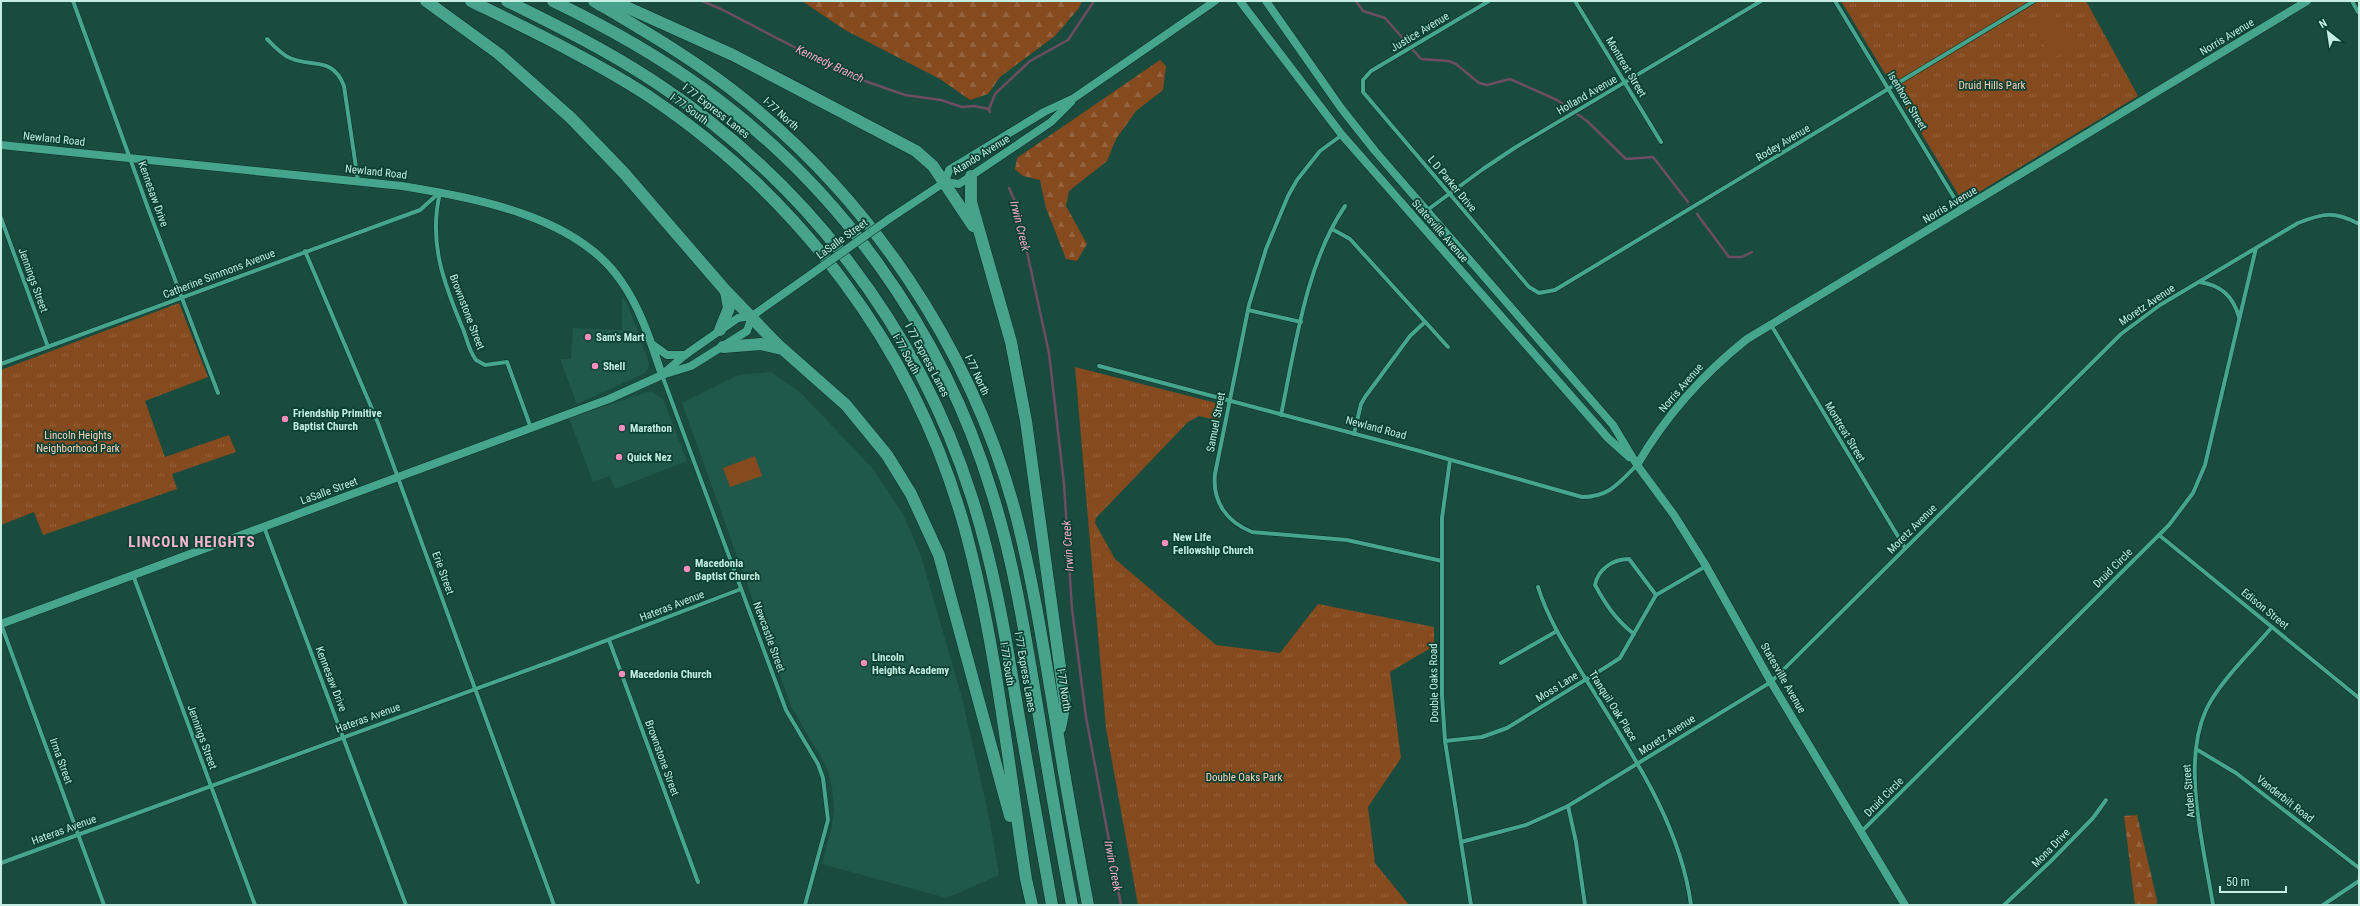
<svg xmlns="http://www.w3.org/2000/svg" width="2360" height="906" viewBox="0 0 2360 906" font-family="'Roboto Condensed',sans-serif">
<defs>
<pattern id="forest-firs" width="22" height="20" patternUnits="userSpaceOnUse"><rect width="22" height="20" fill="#854a1e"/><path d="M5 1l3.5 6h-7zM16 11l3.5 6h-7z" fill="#95643e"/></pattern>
<pattern id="park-tufts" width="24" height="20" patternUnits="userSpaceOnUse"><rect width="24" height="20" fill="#854a1e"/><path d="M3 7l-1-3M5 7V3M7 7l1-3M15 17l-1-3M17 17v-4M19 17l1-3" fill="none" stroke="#95643e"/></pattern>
</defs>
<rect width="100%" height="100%" fill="#194b3f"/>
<g fill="#20594b">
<polygon points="622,296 628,305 649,363 648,369 643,374 577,404 560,359 571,359 573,328 622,330"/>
<polygon points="771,372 801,393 874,470 903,514 921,556 962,698 989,817 999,875 952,896 943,897 822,864 832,826 834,810 832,787 828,770 791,706 682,403 738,375"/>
<polygon points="650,391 663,399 687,461 615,489 610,476 593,482 569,418"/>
</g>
<g fill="url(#forest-firs)">
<polygon points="802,1 1082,1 1079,8 1055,36 1000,77 988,94 970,100 940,79 845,30"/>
<polygon points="1160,60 1166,66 1163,90 1136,111 1116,139 1107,161 1069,191 1066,206 1087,244 1077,261 1066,259 1046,208 1040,180 1023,176 1015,169 1017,158"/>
<polygon points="2137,815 2157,900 2157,905 2135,905 2124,816"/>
</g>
<g fill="url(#park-tufts)">
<polygon points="1841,1 2086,1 2138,96 1969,198 1960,197"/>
<polygon points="179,303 208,377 145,401 165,457 229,435 236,452 172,474 177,489 43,535 34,512 1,525 1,370"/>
<polygon points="1075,367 1224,405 1220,421 1199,416 1188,422 1096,518 1095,523 1115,559 1216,645 1280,653 1318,604 1434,627 1434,646 1390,672 1401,758 1368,807 1375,863 1409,905 1138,905 1106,728"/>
</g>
<g fill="#854a1e">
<polygon points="2053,12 2074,45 2053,59 2031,25"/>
<polygon points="755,456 762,476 730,487 723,468"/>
</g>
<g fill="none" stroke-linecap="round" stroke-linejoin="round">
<g stroke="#6d4e61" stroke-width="2.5">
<polyline points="702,1 721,9 848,75 905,95 941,100 962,107 974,106 989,109"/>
<polyline points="1356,1 1363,11 1385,18 1421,59 1449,61 1456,64 1479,83 1487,85 1510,79 1557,100 1587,121 1626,159 1653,157 1688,202"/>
<polyline points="990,112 989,109 995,94 1030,61 1068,40 1094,1"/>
<polyline points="1009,188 1017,206 1049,353 1064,484 1072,609 1086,717 1121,905"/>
<polyline points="1697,214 1729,257 1742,257 1752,252"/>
</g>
<g stroke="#102e27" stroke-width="5">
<g id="street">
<polyline points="73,1 149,211 218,393"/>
<polyline points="1489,1 1371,71 1363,80 1363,92 1529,287 1539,293 1555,290 2034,1"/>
<polyline points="1575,1 1661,142"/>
<polyline points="1835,1 1961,209"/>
<polyline points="2352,1 2358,12"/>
<path d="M267,39C274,46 281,54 290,58C312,68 333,56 344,86L358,181"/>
<path d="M1342,135L1320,151L1297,180L1288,196L1266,249L1249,305L1215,474C1212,502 1227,522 1252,532L1347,540L1442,561"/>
<path d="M440,193C428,242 444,284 463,329C467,339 469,351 476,360L485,365L507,362L531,428"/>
<polyline points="1426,211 1483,169 1516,147 1761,1"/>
<polyline points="1,218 48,347"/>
<polyline points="1332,229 1350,239 1448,347"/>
<polyline points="305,251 378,423 554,905"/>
<path d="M2199,282C2221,285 2233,296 2239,317"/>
<polyline points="1248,310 1301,322"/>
<polyline points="1771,325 1905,548"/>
<polyline points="1,364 420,210 439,193"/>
<path d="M1099,366L1416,450L1582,497C1609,497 1619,483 1637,465"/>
<polyline points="662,375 786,710 818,764 823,778 828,820 805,905"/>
<path d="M1281,415C1295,348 1306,263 1345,206"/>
<polyline points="1354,434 1361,404 1365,397 1410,336 1425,322"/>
<polyline points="1450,460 1442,518 1442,695 1445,741 1471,905"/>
<polyline points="264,527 406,905"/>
<polyline points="2159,535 2359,698"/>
<polyline points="133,575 255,905"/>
<path d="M1538,587C1549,622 1568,650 1587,681C1630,751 1680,822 1691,905"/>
<polyline points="1,624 104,905"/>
<path d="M1634,634C1616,620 1606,605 1595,585C1598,569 1613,559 1629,559L1656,595"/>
<polyline points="609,640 698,882"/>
<polyline points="1501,663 1557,631"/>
<polyline points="1445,741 1482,737 1507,728 1606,667 1620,658 1656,595 1706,566"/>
<polyline points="2196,749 2236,773 2359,868"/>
<polyline points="1568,806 1576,842 1585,905"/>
<polyline points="1862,831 2169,525 2193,493 2205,465 2256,248"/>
<path d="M1461,842L1526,825L1568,806L1771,682L2121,334L2160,305L2298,223C2323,213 2334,211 2359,224"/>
<polyline points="1,863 555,660 741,589"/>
<polyline points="2004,905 2050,862 2093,818 2106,800"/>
<path d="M2213,905C2204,847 2181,765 2206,710C2219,682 2252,651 2272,627"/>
<polyline points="2323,905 2359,881"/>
</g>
</g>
<g stroke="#102e27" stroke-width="9">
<g id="secondary">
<polyline points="1240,1 1342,135 1608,438 1629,457"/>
<polyline points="1266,1 1341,108 1375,151 1613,425 1637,465 1674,515 1706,566 1771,682 1905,905"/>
<path d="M1,145L402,186C475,198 577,216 621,281C641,309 651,343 662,375"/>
<polyline points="945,182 949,170 1044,112 1074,98 1215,1"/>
<polyline points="945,182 959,184 1051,122 1071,102"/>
<polyline points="889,219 945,182"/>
<polyline points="653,345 667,355 685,355"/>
<polyline points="664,373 685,355 738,318 752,316 813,273"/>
<path d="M1637,465C1665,417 1703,374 1747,339L2307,1"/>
<polyline points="1,624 609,399 662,375 691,366 747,331 752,316"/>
</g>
</g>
<g stroke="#102e27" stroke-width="13">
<g id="highway">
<polyline points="426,1 499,54 571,118 624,173 725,290 777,344 846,405 887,455 911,494 939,555 1010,816"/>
<path d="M471,1C530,30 591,59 647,95C800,197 916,351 965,529C996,643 1008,762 1026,879L1032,905"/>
<path d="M507,1C558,26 608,51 655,82C804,180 918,327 972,498C993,564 1005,632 1016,700C1028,769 1040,837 1052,905"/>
<path d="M553,1C605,26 655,54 701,87C839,186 943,331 992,493C1012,556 1023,622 1034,687C1046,760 1058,833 1072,905"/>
<path d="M594,1C641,29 688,56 731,89C869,196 971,347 1016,515C1034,585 1045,657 1057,729C1066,788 1077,846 1088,905"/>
<polyline points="613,1 733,55 916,151 933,166 973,226"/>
<polyline points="971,176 971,202 1011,342 1026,421 1065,703 1060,728"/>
<polyline points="720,330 729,308 726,292"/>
<polyline points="723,347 761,344 782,349"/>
</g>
</g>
<use href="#street" stroke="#46a58d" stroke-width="4"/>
<use href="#secondary" stroke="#46a58d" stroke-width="8"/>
<use href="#highway" stroke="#47a38c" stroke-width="12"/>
<g stroke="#102e27" stroke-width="9" stroke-linecap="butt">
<polyline id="secondary-bridge" points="813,273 889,219"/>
</g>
<use href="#secondary-bridge" stroke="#46a58d" stroke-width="8"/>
</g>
<g fill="#fe8ebd" stroke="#0b4135" stroke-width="1.5">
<circle cx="588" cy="337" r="4"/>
<circle cx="595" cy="366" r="4"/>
<circle cx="285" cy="419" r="4"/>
<circle cx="622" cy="428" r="4"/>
<circle cx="619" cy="457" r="4"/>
<circle cx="1165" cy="543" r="4"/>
<circle cx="687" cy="569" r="4"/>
<circle cx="864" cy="663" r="4"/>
<circle cx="622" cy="674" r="4"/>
</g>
<g text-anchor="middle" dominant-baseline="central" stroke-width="3.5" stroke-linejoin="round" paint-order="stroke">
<g font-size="11" fill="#c3eee1" stroke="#0b4135">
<text transform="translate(1420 32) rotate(-31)">Justice Avenue</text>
<text transform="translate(2227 37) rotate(-31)">Norris Avenue</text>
<text transform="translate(1626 67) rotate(59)">Montreat Street</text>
<text transform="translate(1587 95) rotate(-30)">Holland Avenue</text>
<text transform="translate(1907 101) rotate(59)">Isenhour Street</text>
<text transform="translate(689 109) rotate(36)">I-77 South</text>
<text transform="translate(716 111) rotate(38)">I 77 Express Lanes</text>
<text transform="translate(781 114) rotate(42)">I-77 North</text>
<text transform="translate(54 139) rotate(6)">Newland Road</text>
<text transform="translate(1783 143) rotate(-31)">Rodey Avenue</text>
<text transform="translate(981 155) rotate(-32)">Atando Avenue</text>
<text transform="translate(376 172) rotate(6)">Newland Road</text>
<text transform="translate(1452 184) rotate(50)">L D Parker Drive</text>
<text transform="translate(153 194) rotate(70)">Kennesaw Drive</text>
<text transform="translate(1950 205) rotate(-31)">Norris Avenue</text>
<text transform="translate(1440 231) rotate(49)">Statesville Avenue</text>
<text transform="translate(842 239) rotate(-36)">LaSalle Street</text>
<text transform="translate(219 274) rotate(-21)">Catherine Simmons Avenue</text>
<text transform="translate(33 280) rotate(70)">Jennings Street</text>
<text transform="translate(2147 305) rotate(-34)">Moretz Avenue</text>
<text transform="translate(467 312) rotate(69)">Brownstone Street</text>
<text transform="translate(906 354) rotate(61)">I-77 South</text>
<text transform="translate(927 360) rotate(62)">I 77 Express Lanes</text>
<text transform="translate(977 375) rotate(65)">I-77 North</text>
<text transform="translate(1681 388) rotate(-49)">Norris Avenue</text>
<text transform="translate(1216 422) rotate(-79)">Samuel Street</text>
<text transform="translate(1376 428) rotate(15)">Newland Road</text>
<text transform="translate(1845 432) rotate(59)">Montreat Street</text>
<text transform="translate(329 491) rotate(-20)">LaSalle Street</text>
<text transform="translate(1912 529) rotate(-45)">Moretz Avenue</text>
<text transform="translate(2113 568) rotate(-45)">Druid Circle</text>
<text transform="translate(443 573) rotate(70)">Erie Street</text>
<text transform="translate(672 606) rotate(-21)">Hateras Avenue</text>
<text transform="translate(2265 609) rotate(39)">Edison Street</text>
<text transform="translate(769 637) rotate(70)">Newcastle Street</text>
<text transform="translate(1007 664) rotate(81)">I-77 South</text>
<text transform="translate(1025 672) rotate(80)">I 77 Express Lanes</text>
<text transform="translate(1783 678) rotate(60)">Statesville Avenue</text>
<text transform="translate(331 679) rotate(69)">Kennesaw Drive</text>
<text transform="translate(1434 683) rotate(-91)">Double Oaks Road</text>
<text transform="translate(1557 687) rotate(-32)">Moss Lane</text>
<text transform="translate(1064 690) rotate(81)">I-77 North</text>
<text transform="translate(1613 706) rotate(58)">Tranquil Oak Place</text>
<text transform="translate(368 718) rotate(-20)">Hateras Avenue</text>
<text transform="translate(1667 735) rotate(-33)">Moretz Avenue</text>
<text transform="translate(202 737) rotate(70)">Jennings Street</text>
<text transform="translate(662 758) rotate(70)">Brownstone Street</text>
<text transform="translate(61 761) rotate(70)">Irma Street</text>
<text transform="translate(2189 791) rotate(-95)">Arden Street</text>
<text transform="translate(1884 797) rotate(-45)">Druid Circle</text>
<text transform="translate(2285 799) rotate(38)">Vanderbilt Road</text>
<text transform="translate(64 830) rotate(-20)">Hateras Avenue</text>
<text transform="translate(2051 848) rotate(-46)">Mona Drive</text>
</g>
<g font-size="11" fill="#ffd4b9" stroke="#0b4135">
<text x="1992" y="85">Druid Hills Park</text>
<text x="78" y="435">Lincoln Heights<tspan x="78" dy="13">Neighborhood Park</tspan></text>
<text x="1244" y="777">Double Oaks Park</text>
</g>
<g font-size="11" font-weight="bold" fill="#c3eee1" stroke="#0b4135" text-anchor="start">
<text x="596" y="337">Sam's Mart</text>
<text x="603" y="366">Shell</text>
<text x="293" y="413">Friendship Primitive<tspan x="293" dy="13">Baptist Church</tspan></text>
<text x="630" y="428">Marathon</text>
<text x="627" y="457">Quick Nez</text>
<text x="1173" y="537">New Life<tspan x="1173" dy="13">Fellowship Church</tspan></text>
<text x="695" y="563">Macedonia<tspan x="695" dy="13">Baptist Church</tspan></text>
<text x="872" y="657">Lincoln<tspan x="872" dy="13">Heights Academy</tspan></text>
<text x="630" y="674">Macedonia Church</text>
</g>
<g font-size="12" font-style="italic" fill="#f2abc6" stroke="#0b4135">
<text transform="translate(830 64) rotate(25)">Kennedy Branch</text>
<text transform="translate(1020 226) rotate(76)">Irwin Creek</text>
<text transform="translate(1068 546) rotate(-94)">Irwin Creek</text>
<text transform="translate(1113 866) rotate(79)">Irwin Creek</text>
</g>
<g font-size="15" font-weight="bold" letter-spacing="1" fill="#f7b7cf" stroke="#0b4135">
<text x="192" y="542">LINCOLN HEIGHTS</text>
</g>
</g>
<rect width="2360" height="906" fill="none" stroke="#c3eee1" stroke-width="4"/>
<g transform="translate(2328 32) rotate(330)" stroke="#0b4135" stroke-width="3" paint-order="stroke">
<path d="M0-3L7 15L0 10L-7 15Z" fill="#c3eee1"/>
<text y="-6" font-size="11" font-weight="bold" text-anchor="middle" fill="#c3eee1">N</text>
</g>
<path d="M2220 886v6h66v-6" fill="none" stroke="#c3eee1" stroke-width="2"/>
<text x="2226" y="886" font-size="12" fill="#c3eee1" stroke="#0b4135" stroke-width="3" paint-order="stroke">50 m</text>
</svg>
